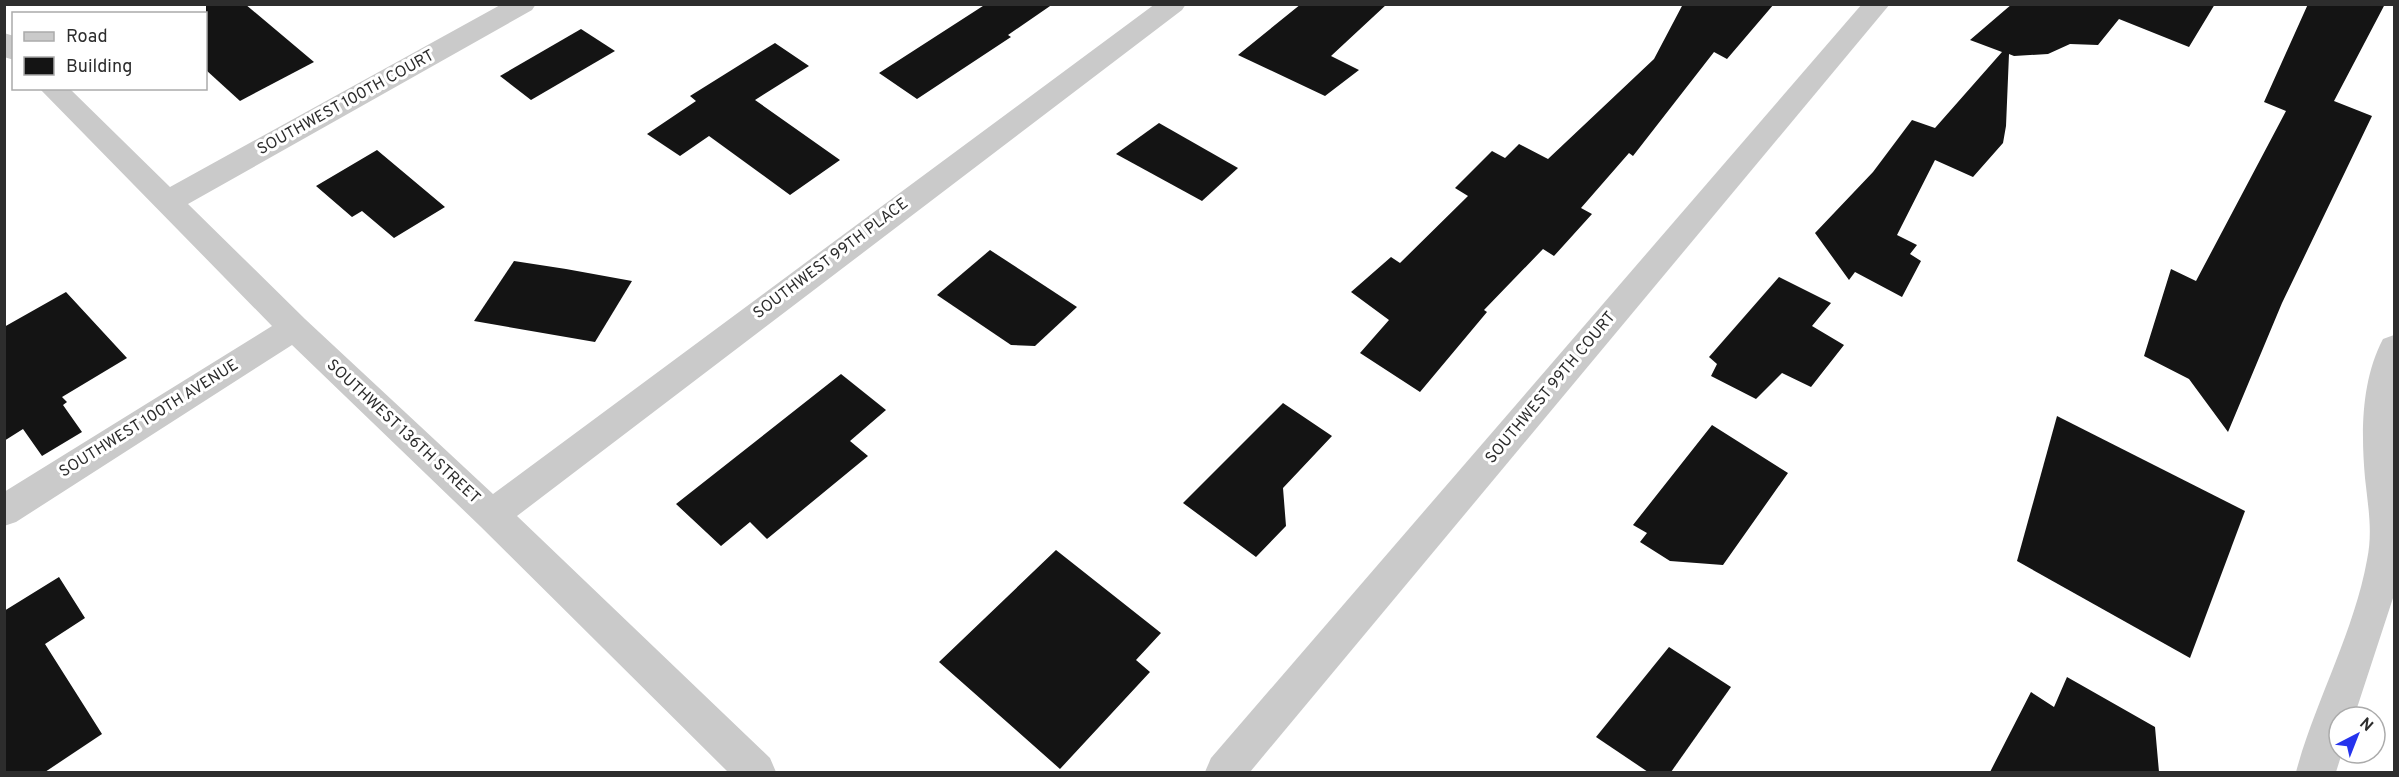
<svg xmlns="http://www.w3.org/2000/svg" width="2399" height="777" viewBox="0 0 2399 777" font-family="Overpass,sans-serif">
<rect width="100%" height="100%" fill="#fff"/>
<g fill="#141414">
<polygon points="206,4 245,4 314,62 240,101 206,70"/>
<polygon points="986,4 1053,4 1008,35 1011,37 917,99 879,73"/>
<polygon points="1301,4 1387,4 1331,56 1359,70 1325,96 1238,55"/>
<polygon points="1683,4 1774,4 1727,59 1714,52 1633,156 1629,153 1581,208 1592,214 1554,256 1543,249 1484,310 1487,312 1420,392 1360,353 1389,320 1351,292 1391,257 1400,263 1468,196 1455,188 1492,151 1505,158 1519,144 1548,159 1654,59"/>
<polygon points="2012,4 2215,4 2189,47 2119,19 2098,45 2070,44 2048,54 2014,56 2009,54 2006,126 2003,143 1973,177 1935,160 1897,235 1917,245 1910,254 1921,261 1902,297 1855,272 1849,280 1815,233 1873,172 1912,120 1935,128 2002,52 1970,40"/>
<polygon points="2308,4 2385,4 2334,101 2372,116 2282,303 2228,432 2189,379 2144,356 2171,269 2196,281 2286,111 2264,102"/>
<polygon points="581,29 615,51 531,100 500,76"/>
<polygon points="775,43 809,66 755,100 840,160 790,195 709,136 680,156 647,134 696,101 690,96"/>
<polygon points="1159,123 1238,168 1202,201 1116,154"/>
<polygon points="377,150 445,207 394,238 362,211 352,217 316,186"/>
<polygon points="990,250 1077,307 1035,346 1011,345 937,295"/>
<polygon points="514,261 566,269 632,281 595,342 474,321"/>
<polygon points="1779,277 1831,303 1812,326 1844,345 1811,387 1782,373 1756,399 1711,376 1717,364 1709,357"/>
<polygon points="66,292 127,358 62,397 67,402 63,405 82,432 42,456 23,429 4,441 4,327"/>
<polygon points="841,374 886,410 850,441 868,456 767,539 750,522 721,546 676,504"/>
<polygon points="1283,403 1332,436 1283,488 1286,526 1256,557 1183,503"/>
<polygon points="2057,416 2245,511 2190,658 2017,561"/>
<polygon points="1712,425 1788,473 1723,565 1670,561 1640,542 1647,533 1633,525"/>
<polygon points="1056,550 1161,633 1136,660 1150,672 1060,769 939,662"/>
<polygon points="59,577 85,618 45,644 102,734 45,772 4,772 4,611"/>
<polygon points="1669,647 1731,687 1671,772 1648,772 1596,737"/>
<polygon points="2067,677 2155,727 2159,772 1990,772 2031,692 2054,707"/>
</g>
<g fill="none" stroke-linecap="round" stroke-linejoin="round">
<g fill="#cacaca" fill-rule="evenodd">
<polygon points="502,4 536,4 532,10 188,204 305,319 493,494 1155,4 1186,4 1182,10 517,516 770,758 776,772 728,772 480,526 292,345 16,522 4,526 4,492 272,326 39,88 69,88 170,187"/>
<polygon points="1862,4 1890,4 1250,772 1205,772 1211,758"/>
<polygon points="4,33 14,36 14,60 4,57"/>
<path d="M2394,335V595L2354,717H2339V753H2342L2336,772H2296C2315,702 2354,632 2367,560C2373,532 2368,506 2365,478C2361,432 2361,381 2383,339Z"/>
</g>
</g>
<g text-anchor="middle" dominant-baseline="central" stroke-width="6" stroke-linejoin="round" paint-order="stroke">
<g font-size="16" fill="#2d2d2d" stroke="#fff">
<text transform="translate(346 103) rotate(-29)">SOUTHWEST 100TH COURT</text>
<text transform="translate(831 259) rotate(-37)">SOUTHWEST 99TH PLACE</text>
<text transform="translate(1551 388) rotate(-50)">SOUTHWEST 99TH COURT</text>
<text transform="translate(149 419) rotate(-32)">SOUTHWEST 100TH AVENUE</text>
<text transform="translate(403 432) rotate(43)">SOUTHWEST 136TH STREET</text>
</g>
</g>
<rect width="2399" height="777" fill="none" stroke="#2d2d2d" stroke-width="12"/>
<rect x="12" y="12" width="195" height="78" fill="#ffffff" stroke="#ababab" stroke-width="1.5"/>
<rect x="24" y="32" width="30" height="9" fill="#cacaca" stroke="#ababab" stroke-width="1.5"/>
<text x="66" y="42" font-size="18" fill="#2d2d2d">Road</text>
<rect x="24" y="57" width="30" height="18" fill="#141414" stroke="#ababab" stroke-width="1.5"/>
<text x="66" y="72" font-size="18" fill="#2d2d2d">Building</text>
<g transform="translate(2357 735) rotate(42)"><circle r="28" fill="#ffffff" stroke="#ababab" stroke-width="1.5"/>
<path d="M0-4.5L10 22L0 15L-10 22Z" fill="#2533ed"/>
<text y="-9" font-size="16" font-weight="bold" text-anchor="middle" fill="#2d2d2d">N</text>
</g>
</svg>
